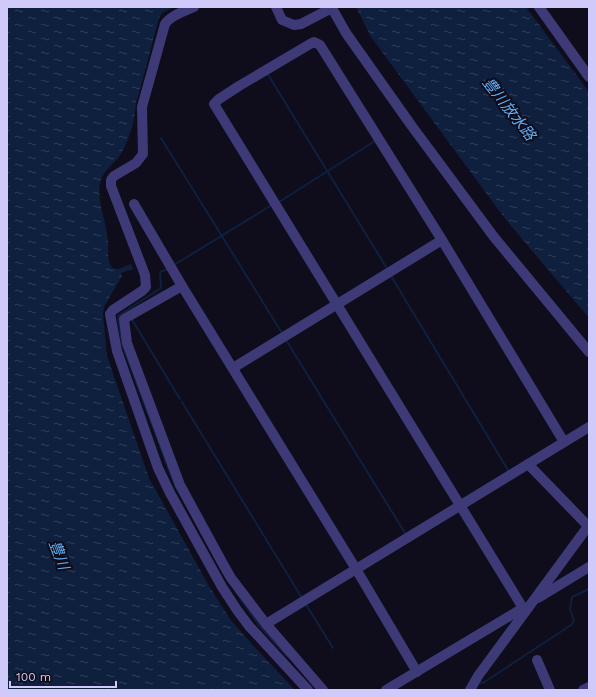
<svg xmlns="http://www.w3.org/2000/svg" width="596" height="697" viewBox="0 0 596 697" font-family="'Work Sans','Noto Sans JP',sans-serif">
<defs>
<pattern id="water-ripples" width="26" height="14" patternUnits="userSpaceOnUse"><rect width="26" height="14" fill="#0e203d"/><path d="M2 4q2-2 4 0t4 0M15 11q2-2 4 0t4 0" fill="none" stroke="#303f5a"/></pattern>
</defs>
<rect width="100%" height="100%" fill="#0f0c1b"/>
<g fill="url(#water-ripples)">
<path d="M7,7H174L162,13L159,18L138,97C135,103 136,106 135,112C134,121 131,131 128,139C126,145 122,153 118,158C112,165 104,171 101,180C95,196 107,224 108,241C109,251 106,258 112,268L119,269L131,264L133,269L121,273L122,276L104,307L103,314L107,356L149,478L209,586L230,619L251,643L295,690H7Z"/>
<polygon points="356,7 526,7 589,92 589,318 506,220 371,37"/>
</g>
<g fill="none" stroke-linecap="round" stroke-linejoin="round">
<g stroke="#0e203d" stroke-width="2">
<polyline points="267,73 388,270"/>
<polyline points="161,138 282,333"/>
<polyline points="279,202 375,141"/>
<polyline points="174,265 272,205"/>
<polyline points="168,269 160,272 161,288 118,316 122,344 175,486"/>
<polyline points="391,276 508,470"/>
<polyline points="131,318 180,399"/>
<polyline points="286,340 405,533"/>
<polyline points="182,402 302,598"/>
<polyline points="236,592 261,628 287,656"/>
<polyline points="305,603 333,648"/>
<polyline points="478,682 483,683 571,625 574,621 570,609 572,597 589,589"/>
</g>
<g stroke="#3d3a77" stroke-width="10">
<path d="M194,7C185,11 171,15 165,24L142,107L143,154L136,163L114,176L111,180V186L145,275L146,287L142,291L113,310L110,314L117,351L158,468L170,493L222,587L237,610L249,626L308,690"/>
<polyline points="276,7 282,20 294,25 301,24 330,9 333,10 346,33 411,125 494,237 589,352"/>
<polyline points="539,7 589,77"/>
<polyline points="134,204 182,286 356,569 417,672"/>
<polyline points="182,286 124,319 127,343 180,485 223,564 231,578 266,624 323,690"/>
<polyline points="233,368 442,240"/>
<polyline points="528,464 589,527"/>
<polyline points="538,598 589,567"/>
<polyline points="523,608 214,104 219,99 239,86 310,44 314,42 320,45 442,240 564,442"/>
<polyline points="266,624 589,427"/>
<polyline points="537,660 550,690"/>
<polyline points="386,690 523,608 525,612"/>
<polyline points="470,690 478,676 589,525"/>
<polyline points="583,690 589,687"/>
</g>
</g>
<g text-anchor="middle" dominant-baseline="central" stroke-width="4" stroke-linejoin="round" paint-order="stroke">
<g font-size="15" font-style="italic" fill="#5faff4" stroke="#0f0c1b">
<text transform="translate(509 109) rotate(52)">豊川放水路</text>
<text transform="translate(59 555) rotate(69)">豊川</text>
</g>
</g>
<rect width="596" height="697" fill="none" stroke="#d0cafb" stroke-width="16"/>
<path d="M10 681v6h106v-6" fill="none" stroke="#d0cafb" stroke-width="2"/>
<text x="16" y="681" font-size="12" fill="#d0cafb" stroke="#0f0c1b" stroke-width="3" paint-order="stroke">100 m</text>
</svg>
